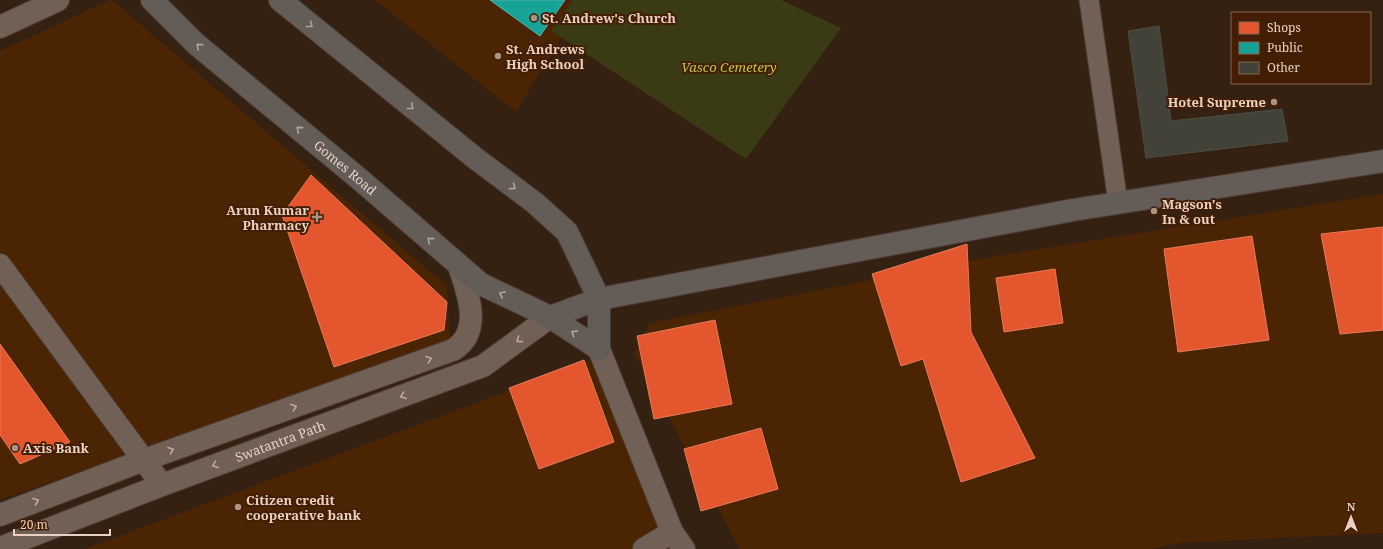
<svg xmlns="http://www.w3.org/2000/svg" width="1383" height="549" viewBox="0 0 1383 549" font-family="'Noto Serif',serif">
<rect width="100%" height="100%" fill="#352112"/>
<g fill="#4b2404">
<polygon points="110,0 112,0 447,286 450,341 0,500 0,51"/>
<polygon points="375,0 584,0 516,112"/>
<polygon points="1383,194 1383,533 1180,543 1149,549 740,549 634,353 650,323 995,256"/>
<polygon points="591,360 674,549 84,549"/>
</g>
<polygon fill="#3a3a14" points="573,0 781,0 841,28 746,159 551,31"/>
<g fill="#e4572e" stroke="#e67b5a">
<polygon points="311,175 447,302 444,330 334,367 282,215"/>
<polygon points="1383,227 1383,330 1340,334 1321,234"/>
<polygon points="1252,236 1269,340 1178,352 1164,249"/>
<polygon points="967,244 971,332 1035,458 961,482 923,359 901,366 872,274"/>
<polygon points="1055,269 1063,323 1004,332 996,278"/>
<polygon points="715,320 732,404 654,419 637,336"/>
<polygon points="0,344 70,442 20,464 0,435"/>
<polygon points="584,360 614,442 539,469 509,388"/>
<polygon points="761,428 778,489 701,511 684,449"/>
</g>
<polygon fill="#17a398" stroke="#56b0a5" points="490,0 565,0 540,36"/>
<polygon fill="#434238" stroke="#4d4d42" points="1159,26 1171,121 1282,109 1288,141 1146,158 1128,31"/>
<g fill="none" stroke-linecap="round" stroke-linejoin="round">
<g stroke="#4c3c33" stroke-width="21">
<polyline id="service" points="1089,0 1118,203"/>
</g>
<g stroke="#4c3c33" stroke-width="24">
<g id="minor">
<polyline points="0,27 58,0"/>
<polyline points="0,265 162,485"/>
<polyline points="644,549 672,532"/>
</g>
</g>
<g stroke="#4c3c33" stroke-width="24">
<g id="tertiary">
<path d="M0,515L144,460L453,350C483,332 468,293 459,266"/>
<path id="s1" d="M0,548L162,485L483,366L550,317"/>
</g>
</g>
<g stroke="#4c3c33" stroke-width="24">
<polyline id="secondary" points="599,349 672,532 684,549"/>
</g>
<g stroke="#4c3c33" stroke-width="24">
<g id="primary">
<path id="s2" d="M152,0L196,44L357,177L481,284L550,317L599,349"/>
<polyline points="280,0 475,158 535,203 567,232 599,299 599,349"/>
<polyline points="550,317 599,299 1073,210 1383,161"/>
</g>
</g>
<use href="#service" stroke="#706055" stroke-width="19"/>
<use href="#minor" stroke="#706055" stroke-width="22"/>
<use href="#tertiary" stroke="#706055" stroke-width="22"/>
<use href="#secondary" stroke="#706055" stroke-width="22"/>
<use href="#primary" stroke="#635c57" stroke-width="22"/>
</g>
<defs><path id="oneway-chevron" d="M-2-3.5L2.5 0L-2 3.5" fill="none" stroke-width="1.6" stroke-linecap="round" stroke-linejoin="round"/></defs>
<g stroke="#b3a297">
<use href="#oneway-chevron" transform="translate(310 25) rotate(39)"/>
<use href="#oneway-chevron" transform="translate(199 46) rotate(-139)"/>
<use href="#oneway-chevron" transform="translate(411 107) rotate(39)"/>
<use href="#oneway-chevron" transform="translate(299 129) rotate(-140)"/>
<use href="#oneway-chevron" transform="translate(513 187) rotate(37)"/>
<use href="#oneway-chevron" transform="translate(430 240) rotate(-139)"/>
<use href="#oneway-chevron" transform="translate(502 294) rotate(-155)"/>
<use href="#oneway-chevron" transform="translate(574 333) rotate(-147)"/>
</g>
<g stroke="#bfa99c">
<use href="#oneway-chevron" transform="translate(519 340) rotate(144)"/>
<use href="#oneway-chevron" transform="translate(429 359) rotate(-20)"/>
<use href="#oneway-chevron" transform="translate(403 396) rotate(160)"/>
<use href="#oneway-chevron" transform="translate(294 407) rotate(-20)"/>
<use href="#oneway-chevron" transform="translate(171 450) rotate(-20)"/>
<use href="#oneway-chevron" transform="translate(215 465) rotate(160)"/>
<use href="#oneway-chevron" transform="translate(36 501) rotate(-21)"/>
</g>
<g fill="#aa9384" stroke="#431e04" stroke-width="1.5">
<circle cx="534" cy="18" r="4"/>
<circle cx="498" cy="56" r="4"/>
<circle cx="1274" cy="102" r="4"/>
<circle cx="1154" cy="211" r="4"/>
<path d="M315 211h4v4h4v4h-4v4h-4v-4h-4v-4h4z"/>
<circle cx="15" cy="448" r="4"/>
<circle cx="238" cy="507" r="4"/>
</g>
<g text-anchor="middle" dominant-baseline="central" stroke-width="4" stroke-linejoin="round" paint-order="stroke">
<g font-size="13" font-weight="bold" fill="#e9d0c2" stroke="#431e04" text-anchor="start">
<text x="542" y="18">St. Andrew's Church</text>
<text x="506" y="49">St. Andrews<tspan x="506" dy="15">High School</tspan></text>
<text x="1266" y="102" text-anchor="end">Hotel Supreme</text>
<text x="1162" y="204">Magson's<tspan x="1162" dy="15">In &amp; out</tspan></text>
<text x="309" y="210" text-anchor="end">Arun Kumar<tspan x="309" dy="15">Pharmacy</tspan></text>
<text x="23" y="448">Axis Bank</text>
<text x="246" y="500">Citizen credit<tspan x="246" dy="15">cooperative bank</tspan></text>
</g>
<g font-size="13" font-style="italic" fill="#c0c849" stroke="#431e04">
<text x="729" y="67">Vasco Cemetery</text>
</g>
<g font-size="13" fill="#e9d0c2" stroke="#431e04">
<text stroke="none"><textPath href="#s2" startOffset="256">Gomes Road</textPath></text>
<text stroke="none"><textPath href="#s1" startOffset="300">Swatantra Path</textPath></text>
</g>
</g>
<rect x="1231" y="12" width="140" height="72" fill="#431e04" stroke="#856550"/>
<rect x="1239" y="22" width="20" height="12" fill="#e4572e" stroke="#856550"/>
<text x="1267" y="32" font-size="12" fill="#e9d0c2">Shops</text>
<rect x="1239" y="42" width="20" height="12" fill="#17a398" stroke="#856550"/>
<text x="1267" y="52" font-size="12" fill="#e9d0c2">Public</text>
<rect x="1239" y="62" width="20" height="12" fill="#434238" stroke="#856550"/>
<text x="1267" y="72" font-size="12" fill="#e9d0c2">Other</text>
<g transform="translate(1351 517)" stroke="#431e04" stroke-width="3" paint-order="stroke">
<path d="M0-3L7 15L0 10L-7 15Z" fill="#e9d0c2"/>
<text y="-6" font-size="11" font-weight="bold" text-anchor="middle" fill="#e9d0c2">N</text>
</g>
<path d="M14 529v6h96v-6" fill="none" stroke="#e9d0c2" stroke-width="2"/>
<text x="20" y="529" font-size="12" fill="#e9d0c2" stroke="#431e04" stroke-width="3" paint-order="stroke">20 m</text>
</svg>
